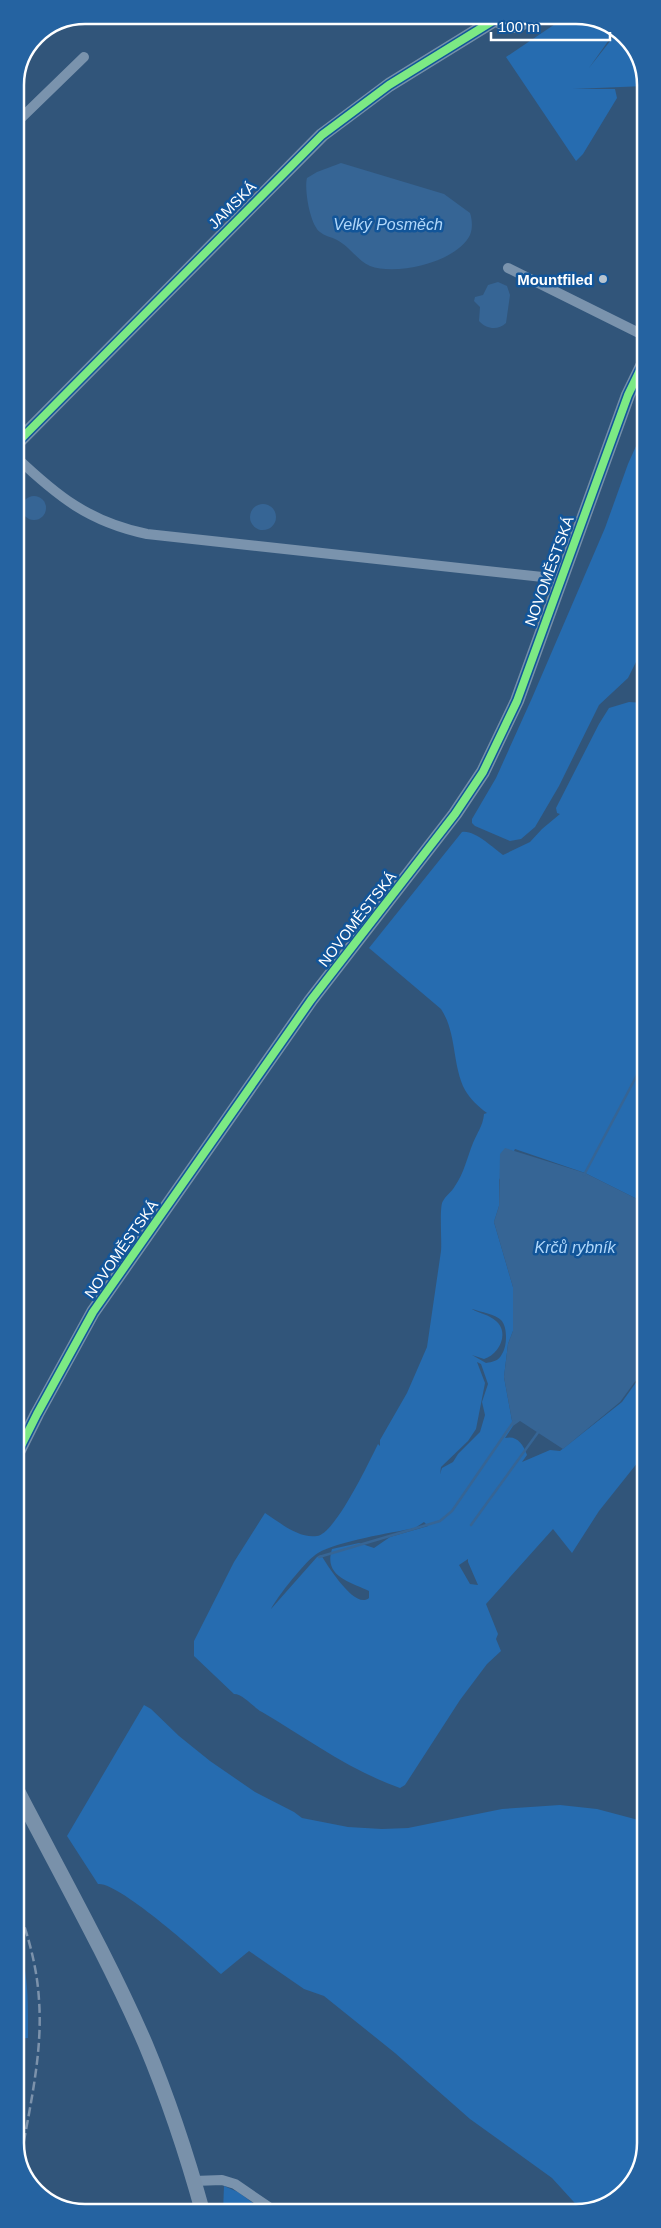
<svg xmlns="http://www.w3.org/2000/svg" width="661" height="2228" viewBox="0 0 661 2228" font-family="Helvetica,sans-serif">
<rect width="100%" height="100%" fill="#31557a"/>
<g fill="#266cb0" fill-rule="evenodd">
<polygon points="567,16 585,16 616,30 589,68 618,31 622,33 645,71 645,86 573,89 615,89 617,98 583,154 576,161 506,57"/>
<polygon points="645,426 645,644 628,678 599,705 559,786 535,827 521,839 510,841 475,826 472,823 472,819 496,778 532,698 605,528 628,464"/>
<path d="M629,702L645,703V1203L585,1173L515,1149L499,1180V1206L494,1222L513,1287V1331L508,1344L504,1377L513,1426L505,1438C517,1435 523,1444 527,1455L522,1462L550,1450L560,1451L622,1402L645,1370L646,1452L599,1511L572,1553L553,1529L486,1604L498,1634L496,1639L501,1651L487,1664L460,1700L405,1785L400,1788C351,1771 306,1738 262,1712C253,1707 243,1694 234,1694L194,1656V1641L234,1562L265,1513C279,1522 299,1539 317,1536C335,1534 369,1462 378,1444L380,1446V1440L407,1393L427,1347L441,1251C442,1241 439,1206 443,1201C446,1195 452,1192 455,1186C464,1173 467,1158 473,1143C477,1133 483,1126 484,1114L487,1113C479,1107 470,1099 465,1090C452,1065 457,1033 441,1009L369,948L462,832C475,830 493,848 503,855L530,842L542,829L560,814L557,813L556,808L599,724L609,708ZM472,1309C481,1312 495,1314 501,1320C508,1327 507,1347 502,1354C499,1361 492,1362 486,1363L472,1355L484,1359C499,1355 510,1333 496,1321C490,1315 478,1313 472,1309ZM477,1362L481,1364L488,1384L482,1402L485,1415L480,1432L458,1454L453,1462L442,1468L440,1474L441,1467L468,1441L476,1429L485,1383ZM424,1522L428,1526L390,1537L374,1548L359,1543L332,1549C323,1577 351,1582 369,1591V1598C355,1610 328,1566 321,1555L317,1557L271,1609C277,1597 307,1559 318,1553C338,1541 391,1533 415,1528ZM468,1559V1562L478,1585L470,1584L459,1565Z"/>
<path d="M144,1705L151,1709L179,1736L210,1761L255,1792L294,1812L302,1818L348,1827L382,1829L408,1828L502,1809L560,1805L597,1809L646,1822V2143L631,2186L590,2212H583L552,2178L470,2119L395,2053L324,1996L304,1989L249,1951L221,1974C204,1958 118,1881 98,1884L67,1836Z"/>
<path d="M16,1956L22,1957C29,1982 28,2012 28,2038L16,2039Z"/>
<polygon points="224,2186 238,2192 265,2212 223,2212"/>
</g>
<g fill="#366595">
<path d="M341,163L444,194L470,213C472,219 473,228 470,235C457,262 397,276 370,266C358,261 349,246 337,240C332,237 324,236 320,232C310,225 304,189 307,178L317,172Z"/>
<path d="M498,282L507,286L510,295L506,323C498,331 486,329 479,321L480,307L474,301L475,297L483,295L488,285Z"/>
<circle cx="34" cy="508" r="12"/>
<circle cx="263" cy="517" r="13"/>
<polygon points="505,1148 585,1173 645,1203 645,1368 620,1402 563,1449 520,1421 513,1426 504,1377 508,1344 513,1331 513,1287 494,1222 499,1206 500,1154"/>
</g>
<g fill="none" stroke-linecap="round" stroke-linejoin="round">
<g stroke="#366595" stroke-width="2.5">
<polyline points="584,1175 645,1060"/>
<polyline points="471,1525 539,1431"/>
<polyline points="319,1557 440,1521 452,1511 514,1421"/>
</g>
<g stroke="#7a93ad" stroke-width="10">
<polyline points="15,124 84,57"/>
<polyline points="508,268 645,336"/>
<path d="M15,456C57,496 89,522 147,534L561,579"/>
<polyline points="194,2181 222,2180 235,2184 276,2212"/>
</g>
<g stroke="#758fa9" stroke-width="14">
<path d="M495,15C503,30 521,29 529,16"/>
<polyline points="15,445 322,135 389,85 496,19"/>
<polyline points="16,1456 37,1414 93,1312 311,1000 455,814 483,772 517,701 628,395 645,360"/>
</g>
<path stroke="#7991aa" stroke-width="15" d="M16,1788C60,1873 107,1956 145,2043C168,2098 187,2155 203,2213"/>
<path stroke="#7c92ab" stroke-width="2.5" stroke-dasharray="9 4" stroke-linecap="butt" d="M16,1903C28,1934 37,1966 39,2000C43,2054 29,2110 20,2163"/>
<g stroke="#125599" stroke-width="11">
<g id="cycleway">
<polyline points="15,445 322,135 389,85 496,19"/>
<polyline points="16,1456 37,1414 93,1312 311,1000 455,814 483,772 517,701 628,395 645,360"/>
</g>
</g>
<use href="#cycleway" stroke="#7ce984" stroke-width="8"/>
</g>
<circle fill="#b7c4d0" stroke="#125599" stroke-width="2" cx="603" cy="279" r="5"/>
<g text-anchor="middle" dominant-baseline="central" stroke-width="5" stroke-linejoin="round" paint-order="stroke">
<g font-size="15" fill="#fff" stroke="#125599">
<text transform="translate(232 205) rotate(-45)">JAMSKÁ</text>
<text transform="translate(549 571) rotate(-70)">NOVOMĚSTSKÁ</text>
<text transform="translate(357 919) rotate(-52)">NOVOMĚSTSKÁ</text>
<text transform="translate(121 1249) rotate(-55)">NOVOMĚSTSKÁ</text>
</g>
<g font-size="15" font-weight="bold" fill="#fff" stroke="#125599" text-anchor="end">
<text x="593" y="279">Mountfiled</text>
</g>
<g font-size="16" font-style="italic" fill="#b0d7fa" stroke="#125599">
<text x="388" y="224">Velký Posměch</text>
<text x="575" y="1247">Krčů rybník</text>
</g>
</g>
<path d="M0 0H661V2228H0ZM85 24H576A61 61 0 0 1 637 85V2143A61 61 0 0 1 576 2204H85A61 61 0 0 1 24 2143V85A61 61 0 0 1 85 24Z" fill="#2563a1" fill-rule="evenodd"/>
<path fill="none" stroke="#fff" stroke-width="2.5" d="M85 24H576A61 61 0 0 1 637 85V2143A61 61 0 0 1 576 2204H85A61 61 0 0 1 24 2143V85A61 61 0 0 1 85 24Z"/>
<path d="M491 32v8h119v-8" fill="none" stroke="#ffffff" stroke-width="2.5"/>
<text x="498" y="32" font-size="15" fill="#ffffff" stroke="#125599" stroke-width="4" paint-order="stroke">100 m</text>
</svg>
